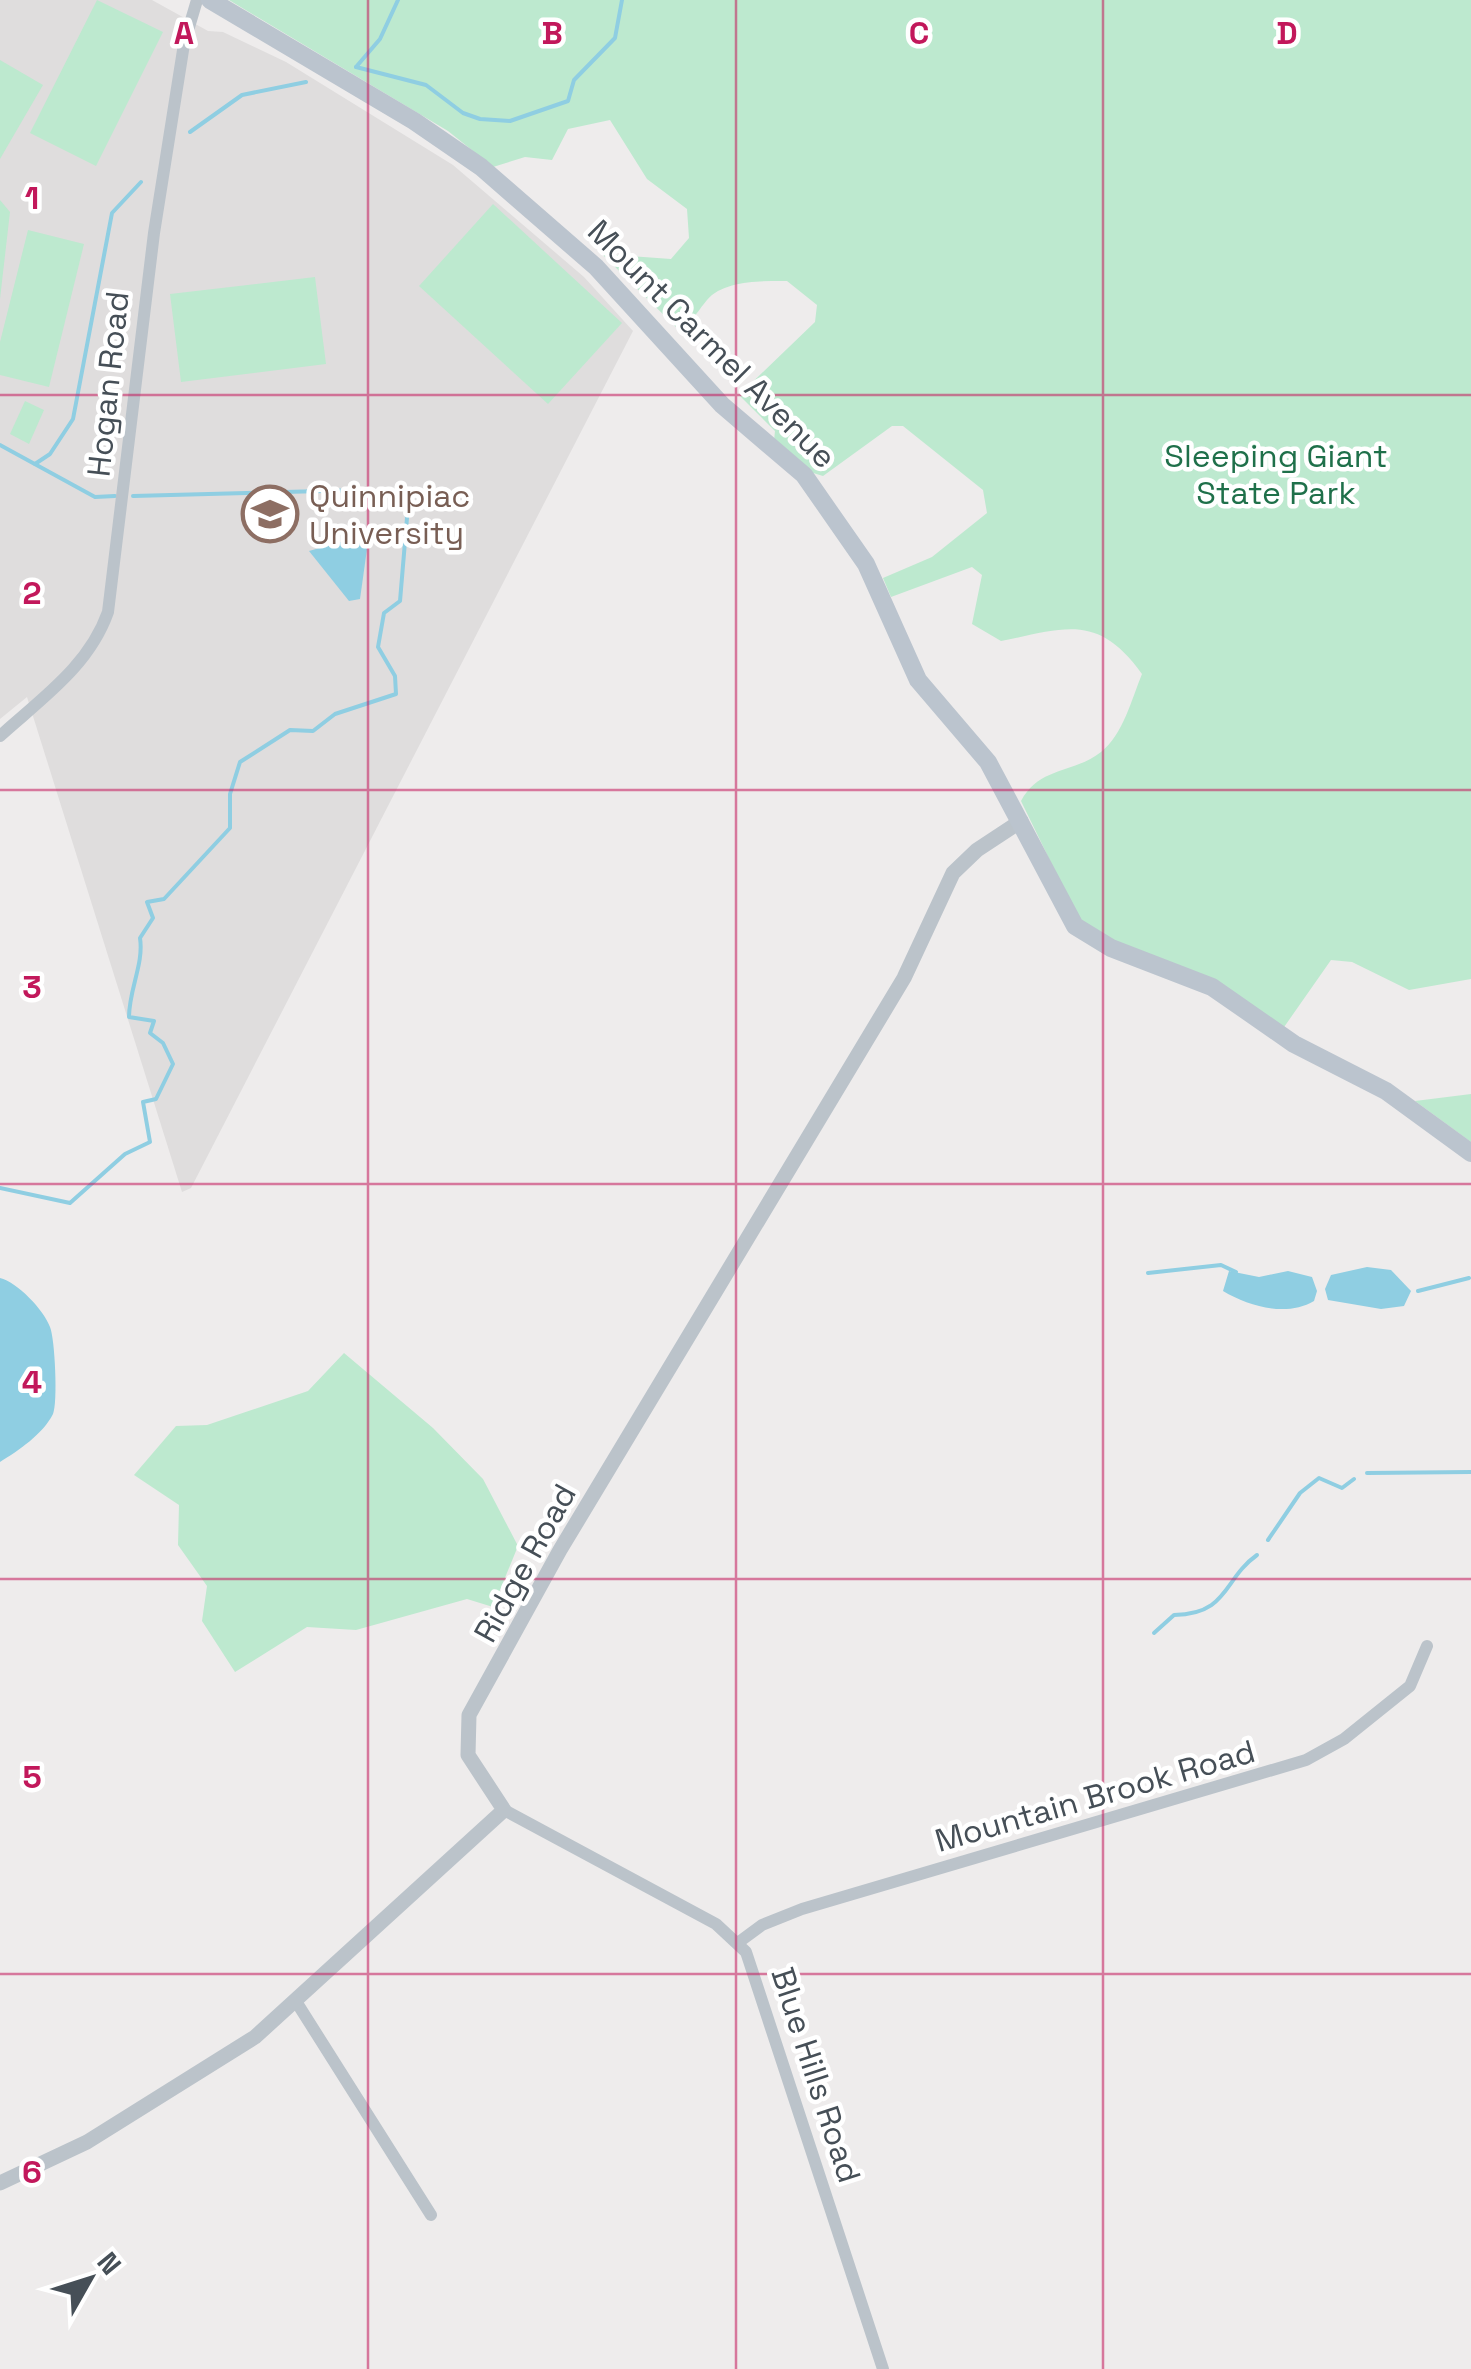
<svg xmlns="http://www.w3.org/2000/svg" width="1471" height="2369" viewBox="0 0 1471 2369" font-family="'Space Grotesk',sans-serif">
<rect width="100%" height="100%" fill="#eeecec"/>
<polygon fill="#dfdddd" points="0,0 152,0 208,31 223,32 286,62 453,165 584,277 633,331 191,1188 182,1192 27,697 0,719"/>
<g fill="#bde9cf">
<polygon points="97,0 163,32 96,166 30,133"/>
<path d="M229,0H1471V979L1409,990L1352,962L1331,960L1282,1030L1216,980L1105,939L1080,922L1021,801C1040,766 1073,774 1101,752C1123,735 1132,698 1142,674C1098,613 1066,628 1001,641L972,624L982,575L972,567L891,597L883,578L932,557L987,513L983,490L903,426H892L823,476L810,472L774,441L775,431L739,395L815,322L817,305L787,281C762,281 724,280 707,300C696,313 694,321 678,329L602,254L671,259L689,238L687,209L647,179L610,120L568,129L552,160L525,157L493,167L448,131Z"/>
<polygon points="0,60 43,85 0,159"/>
<polygon points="0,200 10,212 0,299"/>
<polygon points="493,204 622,323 548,404 419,286"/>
<polygon points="28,230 84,244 49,387 0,375 0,342"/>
<polygon points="315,277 326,364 181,382 170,294"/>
<polygon points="25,401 44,410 29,444 10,434"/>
<polygon points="1471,1094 1471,1142 1415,1101"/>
<polygon points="344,1353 433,1428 483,1479 518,1546 493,1607 467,1599 356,1630 307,1627 235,1672 202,1621 207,1586 178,1545 179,1505 134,1475 176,1426 207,1425 308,1391"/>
</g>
<g fill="#8fcee2">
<polygon points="358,537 367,549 360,599 349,601 309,551"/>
<polygon points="1367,1267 1391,1270 1411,1291 1404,1306 1381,1309 1328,1300 1325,1289 1331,1275"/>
<path d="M1229,1271L1259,1277L1288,1271L1312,1277L1317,1291L1314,1301C1287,1317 1250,1307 1223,1291Z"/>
<path d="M0,1278C17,1282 44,1310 50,1327C55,1339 58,1403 53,1414C43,1434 18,1451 0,1462Z"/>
</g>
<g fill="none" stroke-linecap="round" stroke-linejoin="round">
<g stroke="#8fcee2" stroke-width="4">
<polyline points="356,67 426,85 463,113 480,119 510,121 568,101 574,80 615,38 622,0"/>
<polyline points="356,67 380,39 398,0"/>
<polyline points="190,132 242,95 306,82"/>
<polyline points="0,445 95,497 115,496"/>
<polyline points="35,464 50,454 73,419 112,213 141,182"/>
<path d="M0,1188L70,1203L125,1154L150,1142L143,1102L156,1099L173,1064L163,1043L150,1033L154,1021L129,1017C129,989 144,964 140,938L153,918L147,902L164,899L230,828V794L240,762L290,730L313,731L335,714L396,694L395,676L378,647L384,613L400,601L407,518L406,510L385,493L363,490L133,496"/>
<polyline points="1148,1273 1221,1265 1236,1272"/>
<polyline points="1418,1291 1469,1278"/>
<polyline points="1367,1473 1471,1472"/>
<polyline points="1268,1540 1300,1493 1319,1478 1342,1488 1354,1479"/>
<path d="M1154,1633L1174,1615C1229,1614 1223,1579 1257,1555"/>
</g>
<g stroke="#bbc3ca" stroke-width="12">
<path d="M0,736C42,698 89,666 108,612L154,233L184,44L197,0"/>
<polyline points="504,1810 716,1924 746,1952 883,2369"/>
<polyline points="739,1942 762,1925 802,1909 1306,1760 1344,1739 1410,1686 1427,1646"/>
<polyline points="297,2003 431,2215"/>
</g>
<polyline stroke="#bbc3ca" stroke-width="15" points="0,2183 87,2142 255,2037 504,1810 468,1755 469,1715 560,1550 904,978 953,873 977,850 1021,821"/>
<polyline stroke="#bbc4ce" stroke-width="18" points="210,0 414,121 481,167 596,267 722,405 804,475 866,564 918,680 988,762 1075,926 1111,948 1212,987 1294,1044 1386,1091 1471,1153"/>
</g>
<path fill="none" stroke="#c2185b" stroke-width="2.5" stroke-opacity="0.55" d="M368,0V2369M736,0V2369M1103,0V2369M0,395H1471M0,790H1471M0,1184H1471M0,1579H1471M0,1974H1471"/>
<defs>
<g id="university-ring" transform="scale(2.875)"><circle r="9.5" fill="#fff" stroke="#8d6e63" stroke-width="1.5"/><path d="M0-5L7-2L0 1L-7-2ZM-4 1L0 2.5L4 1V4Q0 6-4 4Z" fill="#8d6e63"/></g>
</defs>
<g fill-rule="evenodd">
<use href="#university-ring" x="270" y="514"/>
</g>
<g text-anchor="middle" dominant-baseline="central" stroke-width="9" stroke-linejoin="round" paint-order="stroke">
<g font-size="32" fill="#464f57" stroke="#fff">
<text transform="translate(712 344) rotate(45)">Mount Carmel Avenue</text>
<text transform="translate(108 384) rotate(-84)">Hogan Road</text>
<text transform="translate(525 1563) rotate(-61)">Ridge Road</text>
<text transform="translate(1095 1796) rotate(-16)">Mountain Brook Road</text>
<text transform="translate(816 2075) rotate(72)">Blue Hills Road</text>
</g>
<g font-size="32" fill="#1f704a" stroke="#fff">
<text x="1276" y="456">Sleeping Giant<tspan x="1276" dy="37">State Park</tspan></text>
</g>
<g font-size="32" fill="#785e54" stroke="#fff" text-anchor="start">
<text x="309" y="496">Quinnipiac<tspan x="309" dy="37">University</tspan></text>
</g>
</g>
<g font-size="32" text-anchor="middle" font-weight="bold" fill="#c2185b" stroke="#fff" stroke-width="9" stroke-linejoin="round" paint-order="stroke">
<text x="184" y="44">A</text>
<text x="552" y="44">B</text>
<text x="919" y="44">C</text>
<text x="1287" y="44">D</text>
<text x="32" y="209">1</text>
<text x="32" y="604">2</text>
<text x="32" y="998">3</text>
<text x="32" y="1393">4</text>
<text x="32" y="1788">5</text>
<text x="32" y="2183">6</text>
</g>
<g transform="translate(90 2279) rotate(51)" stroke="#ffffff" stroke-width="8" paint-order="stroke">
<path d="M0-8L18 38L0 25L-18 38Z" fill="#464f57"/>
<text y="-15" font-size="28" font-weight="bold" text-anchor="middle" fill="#464f57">N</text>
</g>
</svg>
